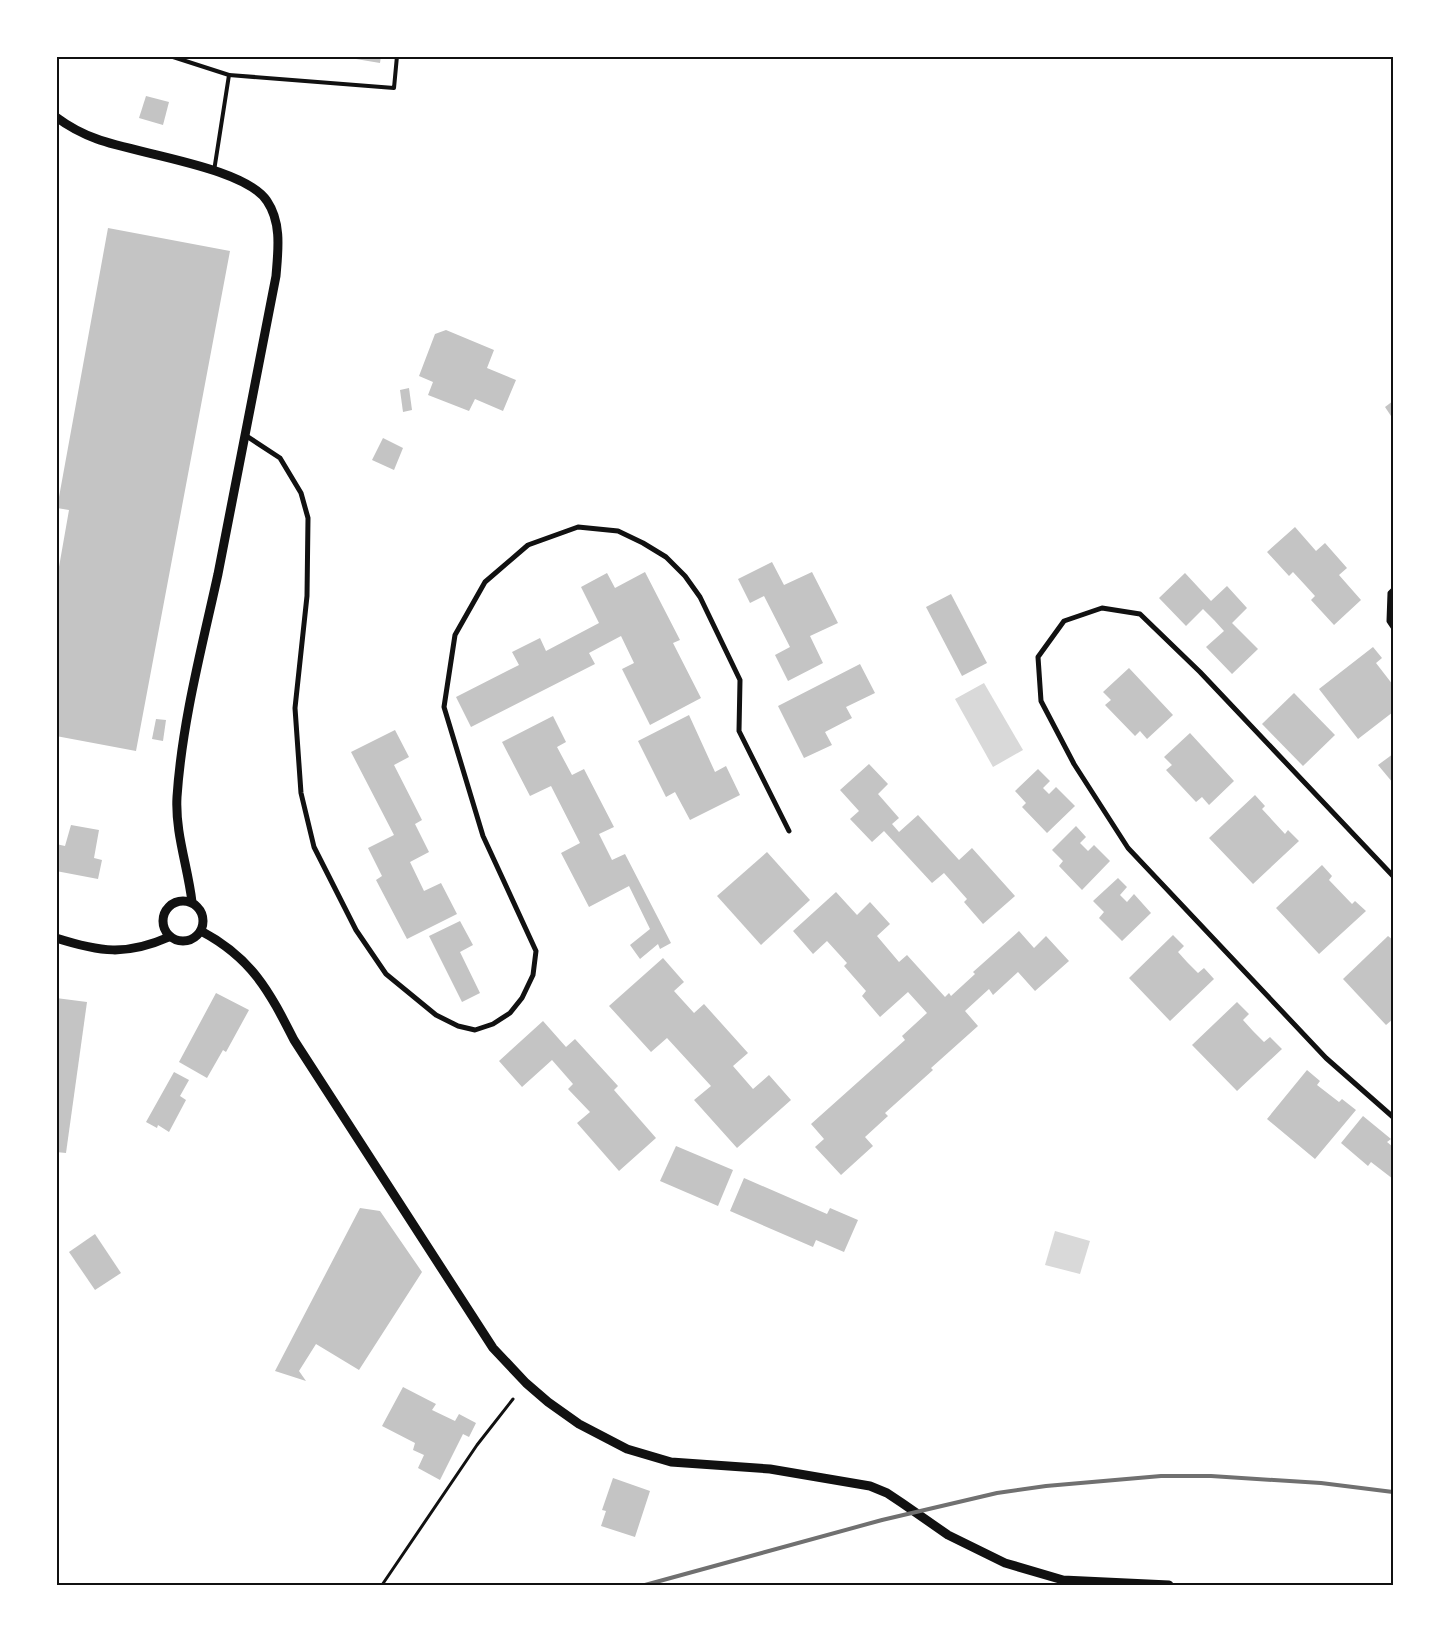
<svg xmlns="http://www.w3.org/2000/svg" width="1449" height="1641" viewBox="0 0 1449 1641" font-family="Figtree,sans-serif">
<rect width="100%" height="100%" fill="#fff"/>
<g fill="#d9d9d9">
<polygon points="984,683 1023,750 993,767 955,699"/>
<polygon points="1055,1231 1090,1241 1080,1274 1045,1265"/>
</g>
<g fill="#c4c4c4">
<polygon points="338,56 381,56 380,63"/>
<polygon points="146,96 169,102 163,125 139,118"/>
<polygon points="108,228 230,251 136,751 56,736 56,584 69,510 57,508"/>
<polygon points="446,330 494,350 487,368 516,380 503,411 475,399 469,411 428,395 433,382 419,376 435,334"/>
<polygon points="409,388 412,410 403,412 400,390"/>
<polygon points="1393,401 1393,419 1385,407"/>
<polygon points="383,438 403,448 394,470 372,460"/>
<polygon points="1295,527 1316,551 1325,543 1347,568 1339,575 1361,600 1334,625 1311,600 1315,596 1305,585 1293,572 1289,576 1267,552"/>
<polygon points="772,562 784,585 812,572 838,623 810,636 823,663 788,681 775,655 790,647 764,596 750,603 738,579"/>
<polygon points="645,572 680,640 673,643 701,698 650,725 622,669 634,663 621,636 589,653 595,664 471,727 456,697 519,665 512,652 540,638 546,651 599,623 581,587 607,573 615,588"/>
<polygon points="1185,573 1211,601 1227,586 1247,608 1232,623 1258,649 1232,674 1206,647 1224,631 1214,620 1203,609 1186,626 1159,598"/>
<polygon points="951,594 987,663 962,676 926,607"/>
<polygon points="1373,647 1382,658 1376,663 1393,685 1393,712 1358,739 1319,689"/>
<polygon points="860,664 875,693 846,707 852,718 825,732 832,745 804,758 778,706"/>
<polygon points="1129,668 1173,715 1147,739 1140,731 1135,736 1105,705 1111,700 1103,692"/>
<polygon points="1294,693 1335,735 1303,766 1262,724"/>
<polygon points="689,715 715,772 726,766 740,795 690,820 675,792 666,797 638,741"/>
<polygon points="553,716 566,742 557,747 572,775 584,769 614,827 599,834 612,860 625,854 671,943 660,949 658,944 640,959 630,945 650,929 629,886 589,907 561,853 580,843 551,786 530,796 502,742"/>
<polygon points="156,719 166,720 163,741 152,739"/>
<polygon points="395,730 409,757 394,765 422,820 415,824 429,852 410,862 424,891 441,883 457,914 407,939 376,880 382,876 368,848 394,835 351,752"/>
<polygon points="1190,733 1234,781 1209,805 1202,797 1196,802 1166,770 1172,765 1164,757"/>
<polygon points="1393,754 1393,783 1378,765"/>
<polygon points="869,764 888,784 878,794 899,818 892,824 899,832 918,815 959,860 972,848 1015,896 983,924 964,902 967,899 944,873 932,883 884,831 872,842 850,819 859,811 840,790"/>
<polygon points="1038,769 1050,781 1043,788 1049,794 1056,787 1075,806 1047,833 1022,807 1026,803 1015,791"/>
<polygon points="1255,795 1265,806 1262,809 1285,834 1288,830 1299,841 1253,884 1209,838"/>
<polygon points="71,825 99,830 94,858 102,860 98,879 56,871 56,844 65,846"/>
<polygon points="1076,826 1086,837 1080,843 1088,851 1094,845 1110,861 1082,890 1059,866 1063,861 1052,850"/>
<polygon points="767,852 810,900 761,945 717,896"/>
<polygon points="1322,865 1332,876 1329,880 1352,904 1355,901 1366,911 1319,954 1276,908"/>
<polygon points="1118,878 1127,887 1120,895 1127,902 1134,894 1151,913 1122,941 1099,918 1104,912 1093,901"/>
<polygon points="836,892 857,915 870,902 890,924 877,936 899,962 907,955 945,997 949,993 951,996 975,974 973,972 1019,931 1034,948 1046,936 1069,961 1035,991 1018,972 993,995 989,989 965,1011 978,1026 931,1068 933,1070 885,1113 888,1116 865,1137 873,1146 841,1175 815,1147 824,1139 811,1124 905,1040 902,1036 927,1013 908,992 880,1017 862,996 866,991 844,966 847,963 827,941 813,954 793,931"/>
<polygon points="460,921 473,945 460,952 480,993 462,1002 429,936"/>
<polygon points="1173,935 1184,946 1178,952 1187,962 1198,973 1204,968 1214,979 1170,1021 1129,978"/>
<polygon points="1388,936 1393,940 1393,1019 1386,1025 1343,979"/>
<polygon points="663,958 684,982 674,991 694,1013 704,1004 748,1053 733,1066 753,1089 769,1075 791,1100 737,1148 694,1100 711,1086 667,1038 651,1052 609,1006"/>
<polygon points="216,993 249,1010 226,1052 223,1050 207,1078 179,1062"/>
<polygon points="56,998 87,1002 66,1153 56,1152"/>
<polygon points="1237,1002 1249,1014 1243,1020 1253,1031 1264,1042 1270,1037 1282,1049 1237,1091 1192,1045"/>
<polygon points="543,1021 566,1047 575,1039 618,1086 614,1090 656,1138 619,1171 577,1123 590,1112 568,1089 573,1084 552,1060 522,1087 499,1061"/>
<polygon points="1307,1070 1320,1081 1317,1085 1339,1102 1342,1099 1356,1110 1315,1159 1267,1119"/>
<polygon points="174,1072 189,1080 180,1096 186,1100 169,1132 158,1125 157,1128 146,1122"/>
<polygon points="1363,1116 1391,1139 1387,1142 1393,1147 1393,1179 1371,1162 1368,1166 1341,1143"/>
<polygon points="676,1146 733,1170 718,1206 660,1181"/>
<polygon points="744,1178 827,1214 830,1208 858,1220 844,1252 816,1240 813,1247 730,1211"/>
<polygon points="360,1208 380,1211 422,1272 359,1370 316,1344 299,1371 306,1381 275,1371"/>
<polygon points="95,1234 121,1273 95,1290 69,1252"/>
<polygon points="403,1387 436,1404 432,1410 455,1421 459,1414 476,1423 469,1437 463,1434 440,1480 418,1468 424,1455 413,1450 415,1443 382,1426"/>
<polygon points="613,1478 650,1491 635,1537 601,1526 606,1511 602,1510"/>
</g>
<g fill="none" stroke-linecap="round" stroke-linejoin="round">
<polyline stroke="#111" stroke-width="3" points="382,1585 477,1445 513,1399"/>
<g stroke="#111" stroke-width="4">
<polyline points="170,56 229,75 214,171"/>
<polyline points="229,75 394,88 397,56"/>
</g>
<g stroke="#111" stroke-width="5">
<polyline points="245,435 280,458 301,493 308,518 307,596 295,708 301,793 314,847 356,930 386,974 436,1015 458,1026 475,1030 493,1024 510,1013 522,998 533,975 536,951 483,836 444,707 455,635 485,582 528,545 578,527 618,531 643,543 666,557 685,576 700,597 740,680 739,731 789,831"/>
<polyline points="1393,590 1390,593 1389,621 1393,627"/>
<polyline points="1393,876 1200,672 1140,614 1102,608 1064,621 1038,657 1041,701 1074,764 1128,848 1326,1058 1393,1117"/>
</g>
<g stroke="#111" stroke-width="9">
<path d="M56,117C68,126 83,134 97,139C137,154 245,167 267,201C282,223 278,251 276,276C256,375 238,475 218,574C202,647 182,722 177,797C175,833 188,867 192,902"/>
<circle cx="183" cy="921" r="20"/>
<path d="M201,931C252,958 269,991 294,1040L493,1348L526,1383L548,1402L579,1424L627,1449L671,1462L770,1469L870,1486L887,1493L902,1503L948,1535L1005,1563L1063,1580L1169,1585"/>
<path d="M56,938C100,952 126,956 169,937"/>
</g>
<polyline stroke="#707070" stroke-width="4" points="645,1585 882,1520 997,1493 1046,1486 1161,1476 1211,1476 1321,1483 1393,1492"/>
</g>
<rect width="1449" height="1641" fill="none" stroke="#ffffff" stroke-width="115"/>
<rect x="58" y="58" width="1334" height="1526" fill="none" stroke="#111" stroke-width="2"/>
</svg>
